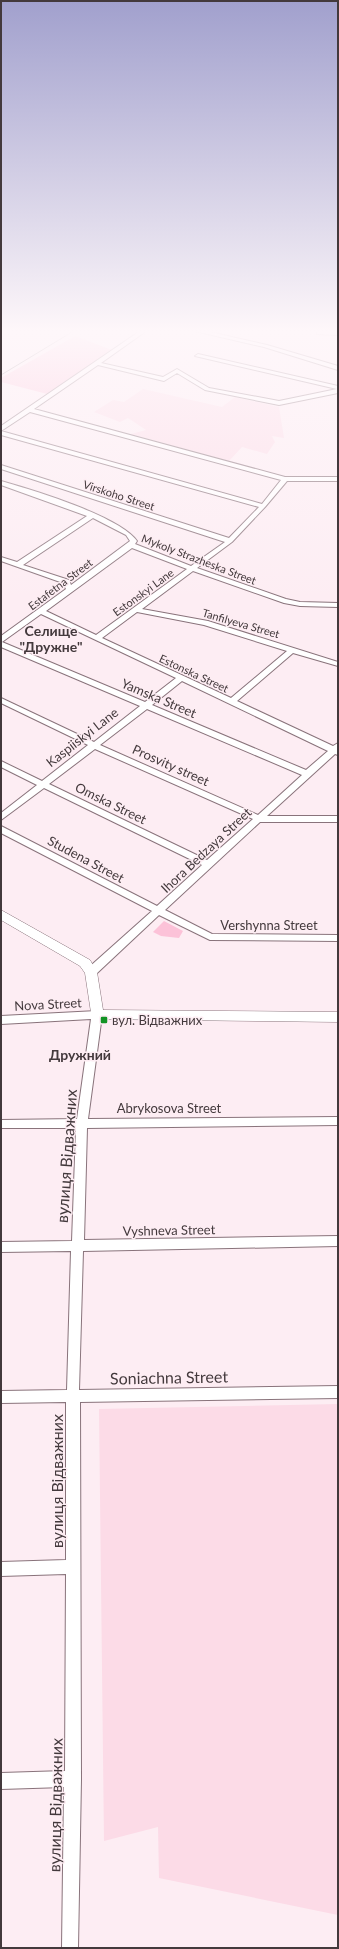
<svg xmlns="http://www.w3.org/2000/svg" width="339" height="1949" viewBox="0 0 339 1949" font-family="Lato,sans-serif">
<rect width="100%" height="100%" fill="#fdedf3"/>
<g fill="#fcdbe7">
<polygon points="143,389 222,407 235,397 279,407 284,438 272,436 275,442 267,454 242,447 229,461 131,434 146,430 128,418 120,422 94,412 113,400 124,402"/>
<polygon points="338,1404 338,1915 159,1878 158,1827 104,1841 99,1409"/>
</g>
<g fill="#fcc2d8">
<polygon points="75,336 112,350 51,395 1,382 1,378"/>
<polygon points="164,921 183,931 179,938 161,936 153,932"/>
</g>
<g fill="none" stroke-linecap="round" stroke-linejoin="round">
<g stroke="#89737b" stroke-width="2">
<g id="minor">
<path d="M143,329H149L101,363L163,377L177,369L209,388L279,401L337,389L195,356L198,354L338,386V393L279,405L205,390L177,373L164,381L98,365L34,409L285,477H338V481H287L265,507L232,542L197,568L286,599L300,602L338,603V607L300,606L284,603L193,571L142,609L208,621L338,662V666L293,653L237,701L333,746L338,743V755L335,754L267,816H338V822H260L165,910L212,934L338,935V941L210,940L159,915L95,975L91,976L86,972L87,969L152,911L1,833V826L157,906L202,865L44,788L1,820V813L37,785L1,767V761L42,781L88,745L1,703V698L94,742L140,706L1,647V636L66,589L63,583L1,561V557L17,562L87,516L1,485V481C33,490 119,516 137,541L135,544L191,566L225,542L1,469V465L229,538L259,507L1,435V431L262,504L281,480L30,412L1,431V426ZM93,518L126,535L130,541L71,585L69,580L23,565ZM132,548L187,569L96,635L46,611ZM137,612L204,625L287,651L231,698L102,638ZM41,614L176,678L145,702L2,642ZM182,681L328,751L306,770L152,705ZM147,709L302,775L258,815L100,745ZM95,749L253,819L207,860L49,784Z"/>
<polygon points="186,329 197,329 267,345 338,366 338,370 264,347"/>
<polygon points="319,331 338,331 338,335 317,334 317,332"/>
<polygon points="97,1011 101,1012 102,1015 88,1119 338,1117 338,1125 87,1128 84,1240 338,1236 338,1246 83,1251 79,1390 338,1386 338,1398 80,1402 81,1779 78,1948 62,1948 64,1787 1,1789 1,1773 65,1771 66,1574 1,1576 1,1562 66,1560 66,1402 1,1403 1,1391 67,1390 71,1251 1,1252 1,1242 72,1241 76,1128 1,1128 1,1120 77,1119 91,1019 1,1024 1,1016"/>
</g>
</g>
<g stroke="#89737b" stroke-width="1">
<polygon id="tertiary" points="1,910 90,960 97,972 103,1010 338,1012 338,1022 92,1019 85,973 80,966 1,920"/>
</g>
<use href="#minor" fill="#fff" fill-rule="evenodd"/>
<use href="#tertiary" fill="#fff" fill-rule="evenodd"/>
<polyline stroke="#8e8286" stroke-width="1" points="1,375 77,329"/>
</g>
<linearGradient id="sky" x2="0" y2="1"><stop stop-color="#a1a0cd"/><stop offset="0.55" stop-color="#fef7fa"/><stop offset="1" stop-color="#fef7fa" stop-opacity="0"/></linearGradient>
<rect width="339" height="602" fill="url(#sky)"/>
<rect fill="#129324" stroke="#fdedf3" stroke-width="1.5" x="100" y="1016" width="8" height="8" rx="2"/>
<g text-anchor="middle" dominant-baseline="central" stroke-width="3" stroke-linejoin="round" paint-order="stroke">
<g font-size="11" fill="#43393c" stroke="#fdedf3">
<text transform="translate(119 495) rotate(18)">Virskoho Street</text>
<text transform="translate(199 559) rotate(21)">Mykoly Strazheska Street</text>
<text transform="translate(60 584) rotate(-37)">Estafetna Street</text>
<text transform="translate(143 592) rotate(-36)">Estonskyi Lane</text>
<text transform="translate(241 623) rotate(16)">Tanfilyeva Street</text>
<text transform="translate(194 673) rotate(25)">Estonska Street</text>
</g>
<g font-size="13" fill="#43393c" stroke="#fdedf3">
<text transform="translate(159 698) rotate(23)">Yamska Street</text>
<text transform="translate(82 737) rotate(-38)">Kaspiiskyi Lane</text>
<text transform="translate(171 765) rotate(24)">Prosvity street</text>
<text transform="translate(111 803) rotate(26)">Omska Street</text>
<text transform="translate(206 850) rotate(-43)">Ihora Bedzaya Street</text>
<text transform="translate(86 859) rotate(28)">Studena Street</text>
<text x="269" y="925">Vershynna Street</text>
<text transform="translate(48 1004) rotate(-3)">Nova Street</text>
<text x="169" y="1108">Abrykosova Street</text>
<text transform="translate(169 1230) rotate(-1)">Vyshneva Street</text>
</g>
<g font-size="13" fill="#43393c" stroke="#fdedf3" text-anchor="start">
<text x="112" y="1020">вул. Відважних</text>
</g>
<g font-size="14" font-weight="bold" fill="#43393c" stroke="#fdedf3">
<text x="51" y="630">Селище<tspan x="51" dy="16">"Дружне"</tspan></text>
</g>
<g font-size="14" font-weight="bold" fill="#43393c" stroke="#fdedf3">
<text x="80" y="1054">Дружний</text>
</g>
<g font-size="16" fill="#43393c" stroke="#fdedf3">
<text transform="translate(66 1156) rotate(-86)">вулиця Відважних</text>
<text transform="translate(169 1377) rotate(-1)">Soniachna Street</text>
<text transform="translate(56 1481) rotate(-90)">вулиця Відважних</text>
<text transform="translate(55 1805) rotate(-89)">вулиця Відважних</text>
</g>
</g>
<rect width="339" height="1949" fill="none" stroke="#43393c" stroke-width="4"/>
</svg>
